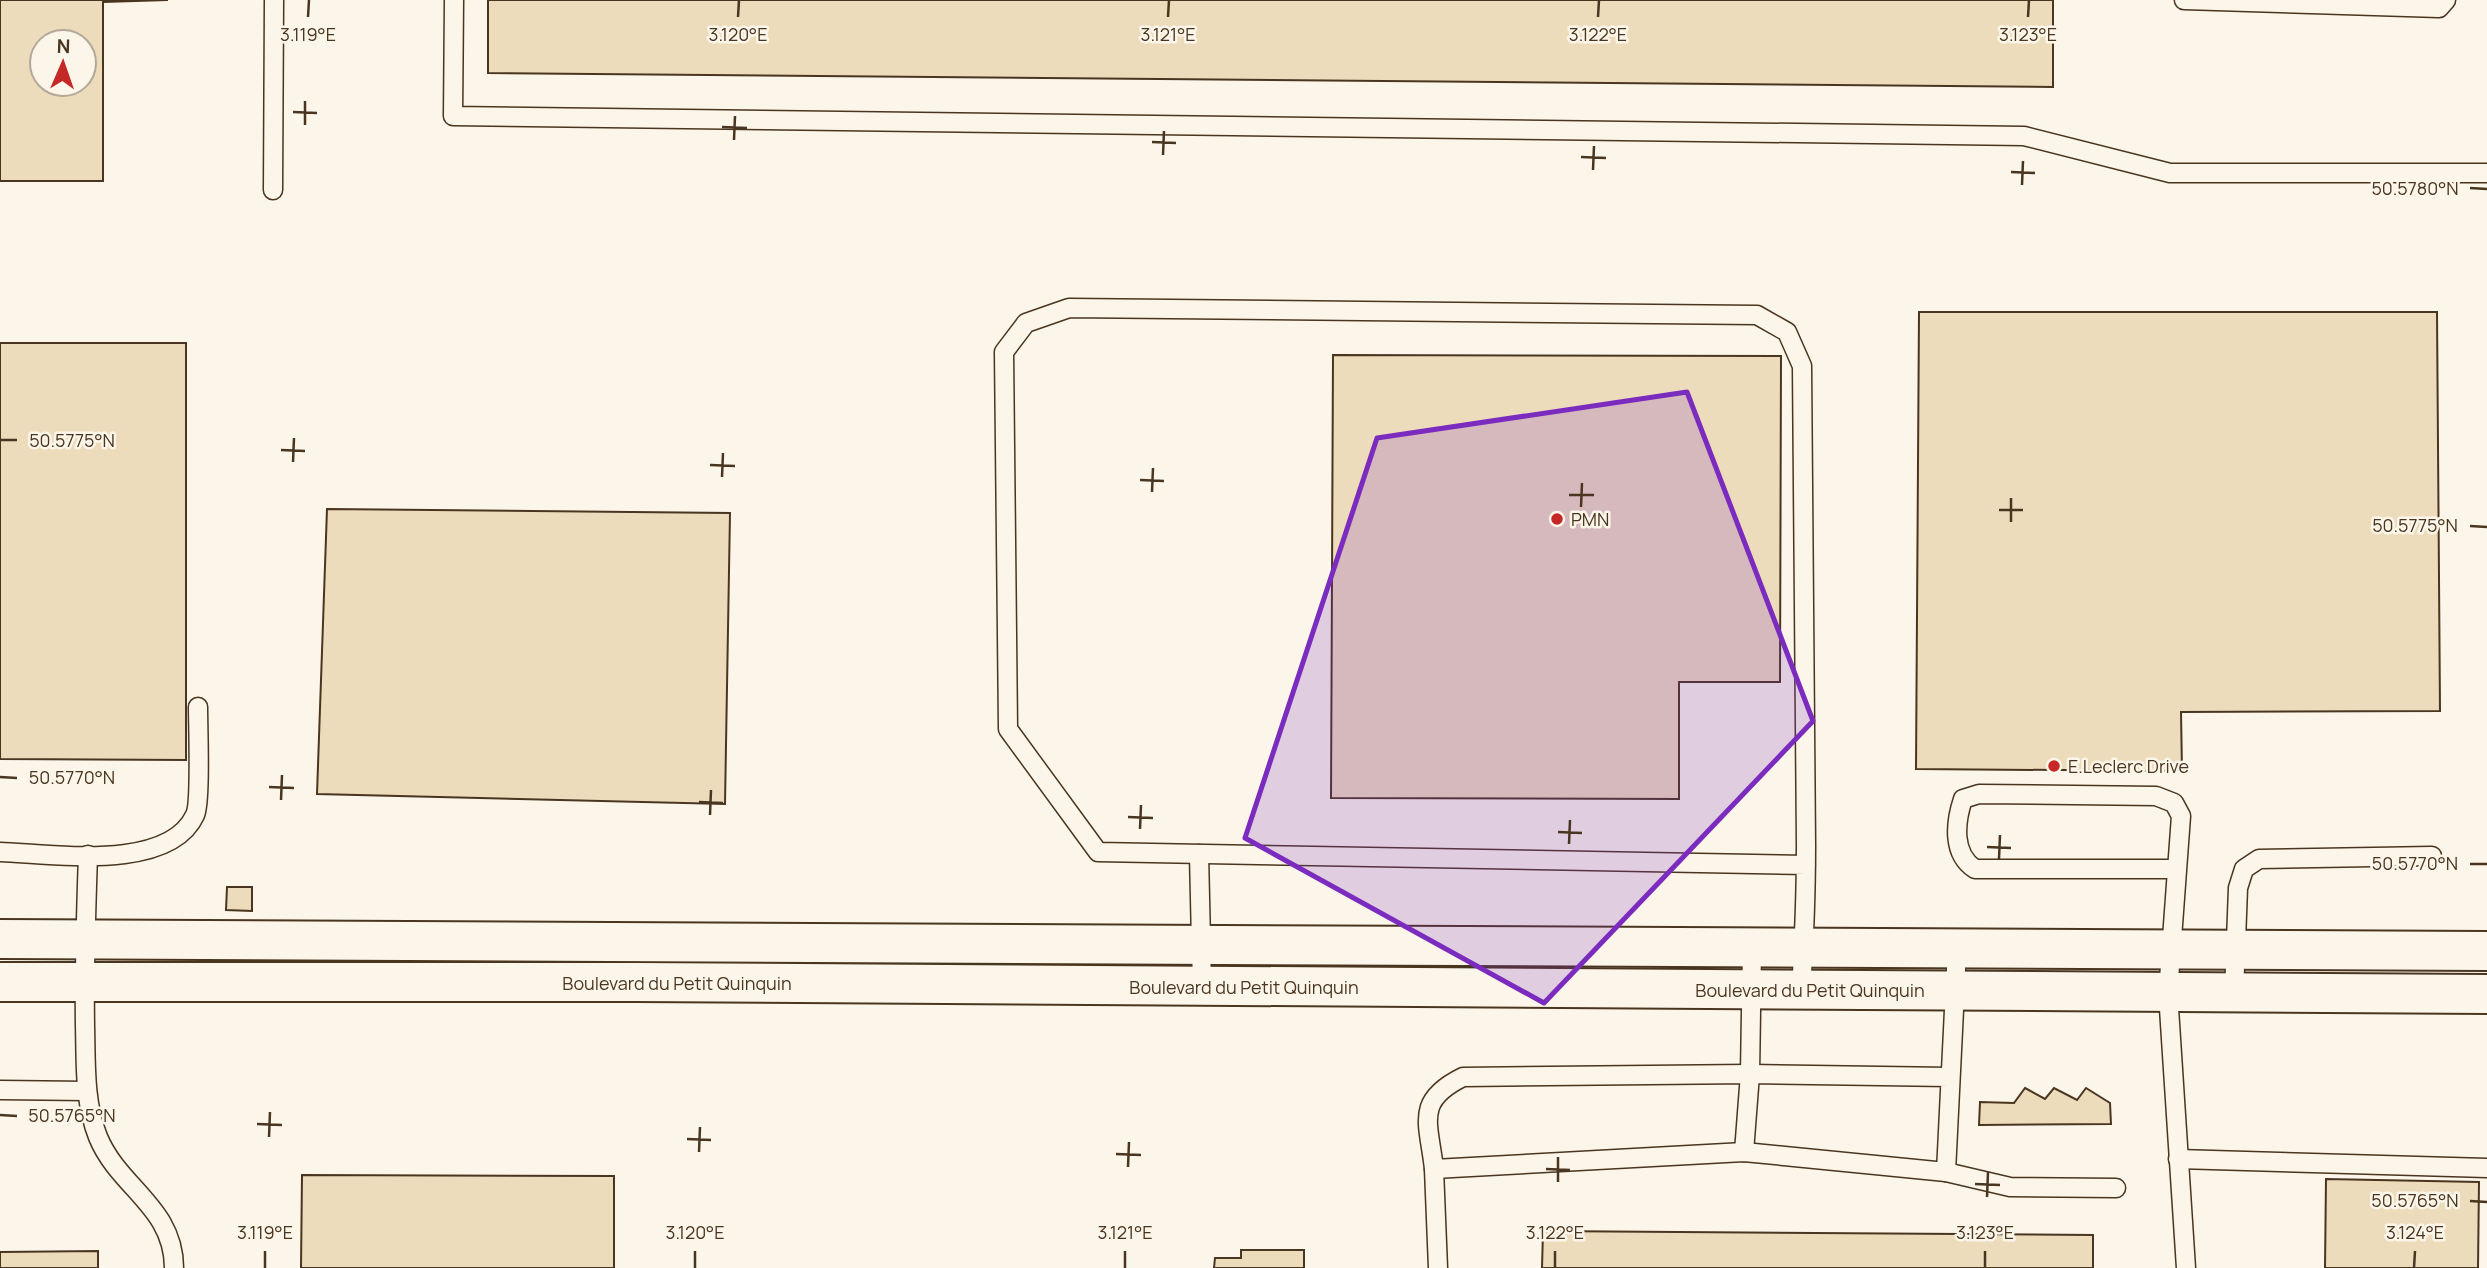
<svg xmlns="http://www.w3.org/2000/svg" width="2487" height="1268" viewBox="0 0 2487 1268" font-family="Manrope,sans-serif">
<rect width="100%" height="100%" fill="#fbf6e9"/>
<g fill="#ecdcbc" stroke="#4a3520" stroke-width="2" fill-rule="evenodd">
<path d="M0,0H168L103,2V181H0ZM42,42H84V84H42Z"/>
<polygon points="488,0 2053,0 2053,87 488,73"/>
<polygon points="1919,312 2437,312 2440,711 2181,712 2182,771 1916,769"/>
<polygon points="0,343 186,343 186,760 0,759"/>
<polygon points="1333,355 1781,356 1780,682 1679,682 1679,799 1331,798"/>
<polygon points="327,509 730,513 725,804 317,794"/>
<polygon points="227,887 252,887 252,911 226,910"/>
<polygon points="2025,1088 2045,1099 2054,1088 2077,1100 2086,1088 2110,1103 2111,1124 1979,1125 1980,1102 2014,1103"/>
<polygon points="302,1175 614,1176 614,1268 301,1268"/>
<polygon points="2326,1179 2479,1182 2478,1268 2325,1268"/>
<polygon points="1543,1231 2093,1235 2093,1268 1542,1268"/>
<polygon points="1241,1250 1304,1250 1304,1268 1214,1268 1215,1258 1241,1258"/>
<polygon points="98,1251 98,1268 0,1268 0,1252"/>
</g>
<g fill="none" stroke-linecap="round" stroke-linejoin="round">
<g stroke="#4a3520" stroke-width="21">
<g id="service">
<polyline points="454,0 453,116 2024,136 2170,173 2487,173"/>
<polyline points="2184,0 2439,8 2446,0"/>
<polyline points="273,190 274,0"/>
<path d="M0,852C53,854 169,872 195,815C201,803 198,726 198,707"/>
<polyline points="1199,854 1202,986"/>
<path d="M88,855C86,912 84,969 85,1026C86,1063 84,1102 98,1137C119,1188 174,1207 174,1268"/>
<path d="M2176,869H1975C1952,854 1955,823 1963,799L1979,794L2156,796L2174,803L2181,816L2168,993L2186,1268"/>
<path d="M1801,990C1804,942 1806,894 1806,846L1802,366L1787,332L1757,315L1069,308L1026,323L1004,352L1008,729L1098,852L1806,865"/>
<polyline points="2234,993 2238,888 2244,869 2259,859 2432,856"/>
<path d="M1949,1077L1750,1074L1463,1077C1414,1101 1429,1123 1434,1169L1744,1152L1946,1172L1957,949"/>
<polyline points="0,1090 87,1091"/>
<polyline points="1744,1152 1750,1074 1752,948"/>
<polyline points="2178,1159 2487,1168"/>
<polyline points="1434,1169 1438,1268"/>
<polyline points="1946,1172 2010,1187 2116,1188"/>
</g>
</g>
<g stroke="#4a3520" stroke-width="42">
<g id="primary">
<polyline points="0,939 2487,951"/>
<polyline points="0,982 635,982 2487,994"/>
</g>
</g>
<use href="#service" stroke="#fbf6e9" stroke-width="18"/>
<use href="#primary" stroke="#fbf6e9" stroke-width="38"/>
</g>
<path fill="#7b2cbf" fill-opacity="0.2" stroke="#7b2cbf" stroke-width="5" stroke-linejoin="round" d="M1687,392L1813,721L1544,1003L1245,838L1377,438Z"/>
<path fill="none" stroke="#4a3520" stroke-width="2.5" d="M308,17L309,0M738,17L739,0M1168,17L1169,0M1598,17L1599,0M2028,17L2029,0M293,112L317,113M305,125V101M722,127L747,128M734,140L735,116M1152,142L1176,143M1163,155L1164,131M1581,157L1606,158M1593,170L1594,146M2011,172L2035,173M2022,185L2023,161M2470,188L2487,189M0,440H17M281,450L305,451M293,462L294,438M710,465L735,466M722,477L723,453M1140,480L1164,481M1152,492L1153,468M1569,495H1594M1581,507L1582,483M1999,510H2023M2011,522V498M2470,526L2487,527M0,777L17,778M269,787L294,788M281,800L282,775M699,802L723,803M710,815L711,790M1128,817L1153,818M1140,829L1141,805M1558,832L1582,833M1569,844L1570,820M1987,847L2011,848M1999,859L2000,835M2470,864H2487M0,1115L17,1116M257,1124L282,1125M269,1137L270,1112M687,1139L711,1140M699,1152L700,1127M1116,1154L1141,1155M1128,1167L1129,1142M1546,1169L1570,1170M1558,1182V1157M1975,1184L2000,1185M1987,1197L1988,1172M2470,1201L2487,1202M265,1268V1251M695,1268V1251M1125,1268V1251M1555,1268V1251M1985,1268V1251M2414,1268L2415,1251"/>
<g fill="#c62828" stroke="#fbf6e9" stroke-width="2.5">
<circle cx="1557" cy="519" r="7"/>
<circle cx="2054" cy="766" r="7"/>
</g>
<g text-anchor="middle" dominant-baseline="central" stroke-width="5" stroke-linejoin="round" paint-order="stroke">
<g font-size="18" fill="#4a3520" stroke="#fbf6e9" text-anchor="start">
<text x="1571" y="519">PMN</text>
<text x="2068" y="766">E.Leclerc Drive</text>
</g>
<g font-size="18" fill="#4a3520" stroke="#fbf6e9">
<text x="677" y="983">Boulevard du Petit Quinquin</text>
<text x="1244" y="987">Boulevard du Petit Quinquin</text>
<text x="1810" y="990">Boulevard du Petit Quinquin</text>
</g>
</g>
<g font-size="18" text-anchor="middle" fill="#4a3520" stroke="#fbf6e9" stroke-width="5" stroke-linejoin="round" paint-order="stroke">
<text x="308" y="41">3.119°E</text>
<text x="738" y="41">3.120°E</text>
<text x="1168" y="41">3.121°E</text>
<text x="1598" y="41">3.122°E</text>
<text x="2028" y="41">3.123°E</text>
<text x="2415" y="195">50.5780°N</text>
<text x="72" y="447">50.5775°N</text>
<text x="2415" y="532">50.5775°N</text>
<text x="72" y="784">50.5770°N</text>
<text x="2415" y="870">50.5770°N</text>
<text x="72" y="1122">50.5765°N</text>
<text x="2415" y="1207">50.5765°N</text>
<text x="265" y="1239">3.119°E</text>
<text x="695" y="1239">3.120°E</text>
<text x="1125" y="1239">3.121°E</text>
<text x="1555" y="1239">3.122°E</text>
<text x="1985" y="1239">3.123°E</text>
<text x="2415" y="1239">3.124°E</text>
</g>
<g transform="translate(63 63) rotate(2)"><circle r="33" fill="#fbf6e9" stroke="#b4a999" stroke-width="2"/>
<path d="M0-5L12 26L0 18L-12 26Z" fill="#c62828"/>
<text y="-10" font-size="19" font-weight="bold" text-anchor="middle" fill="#4a3520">N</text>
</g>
</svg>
